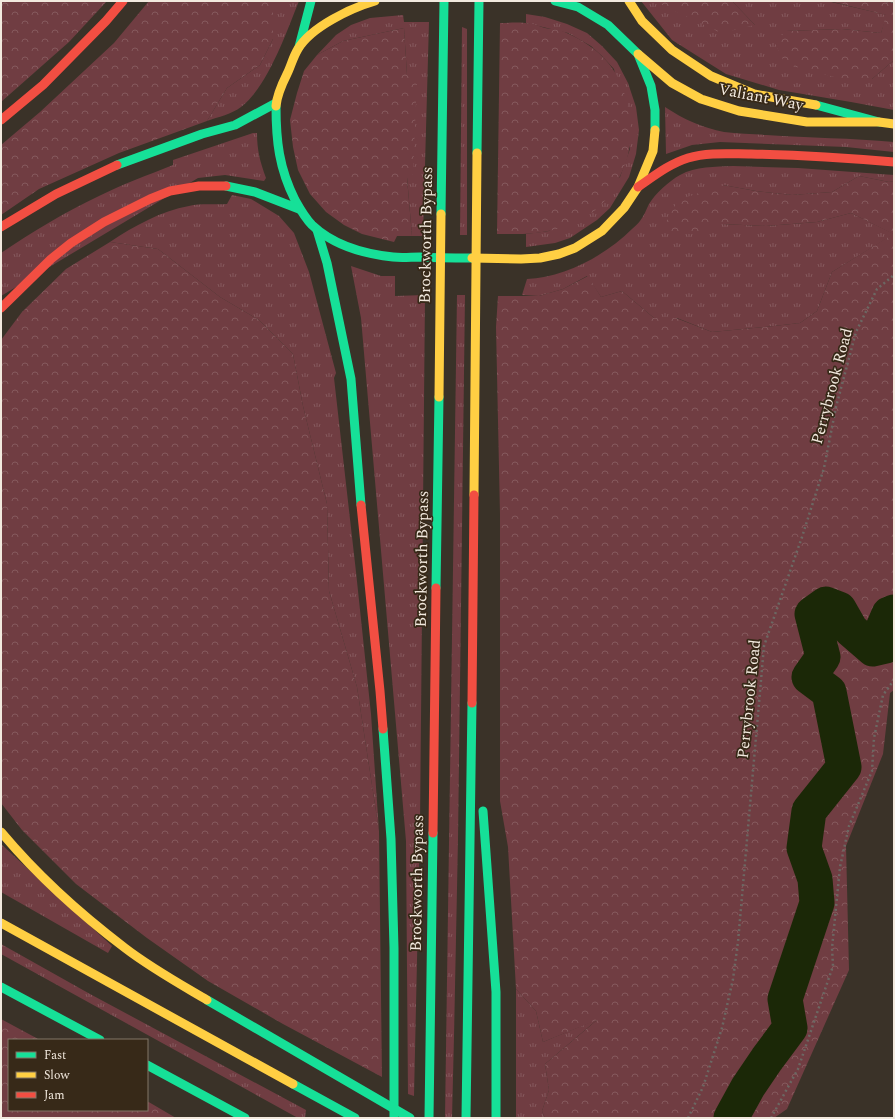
<svg xmlns="http://www.w3.org/2000/svg" width="895" height="1119" viewBox="0 0 895 1119" font-family="Spectral,serif">
<defs>
<pattern id="grass-tufts" width="24" height="20" patternUnits="userSpaceOnUse"><rect width="24" height="20" fill="#703d42"/><path d="M3 7l-1-3M5 7V3M7 7l1-3M15 17l-1-3M17 17v-4M19 17l1-3" fill="none" stroke="#85595d"/></pattern>
<pattern id="forest-crowns" width="20" height="18" patternUnits="userSpaceOnUse"><rect width="20" height="18" fill="#703d42"/><path d="M2 6a3 3 0 1 1 6 0M12 15a3 3 0 1 1 6 0" fill="none" stroke="#85595d"/></pattern>
</defs>
<rect width="100%" height="100%" fill="#3a3228"/>
<g fill="url(#grass-tufts)">
<path d="M273,1H299C286,33 268,86 241,107C232,114 218,117 207,121L227,88L260,65L273,39Z"/>
<polygon points="641,1 654,1 755,25 732,1 827,1 887,15 881,33 842,29 786,31 872,79 894,60 894,110 851,102 779,90 726,74 672,40"/>
<polygon points="526,14 545,17 567,24 587,33 602,46 617,62 628,83 636,107 639,130 636,154 629,177 610,208 597,220 570,238 555,243 526,247 526,234 549,231 620,177 630,149 614,69 602,56 591,46 568,33 526,23"/>
<polygon points="403,15 404,22 429,22 423,236 412,236 407,177 407,75 404,28 343,41 317,55 336,35 351,25 370,18"/>
<polygon points="462,27 467,29 467,235 460,235"/>
<path d="M665,107C683,119 703,128 724,132C738,134 753,134 766,135C809,138 852,138 894,142V152L846,147L720,142L692,145L666,154Z"/>
<path d="M253,133H257C257,150 260,162 266,178L264,181L225,175L198,178L1,296V253C32,232 65,212 99,196C123,184 148,175 173,165V160Z"/>
<path d="M733,166L798,168L894,175V181L889,182L859,176L832,192L792,195L756,191L723,185L722,224L766,226L817,222L851,213L894,234L832,272L817,311L800,323L765,327L712,332L677,318H654L622,291L601,297L587,276L563,289L539,296L522,295L527,279C564,278 606,255 632,229C635,226 638,224 640,221C644,216 646,210 649,204C655,194 669,181 680,175C696,166 715,167 733,166Z"/>
<path d="M232,195L251,199L279,216L294,233L309,272L336,373L334,378L356,572L371,714L379,831L357,687L329,591L327,504L303,406L293,354L259,320L220,297L158,249L110,242C134,226 161,211 189,206C201,203 215,205 227,204Z"/>
<polygon points="351,266 381,276 395,276 395,296 425,295 420,825 414,1096 408,1094 406,841 361,318"/>
<polygon points="457,295 465,295 458,839 454,1036 452,1118 445,1118"/>
<polygon points="1,844 112,946 108,953 1,892"/>
<polygon points="1,944 90,994 306,1110 305,1118 298,1118 1,954"/>
<polygon points="516,989 536,1011 543,1042 598,1019 545,1064 549,1090 542,1111 545,1118 516,1118"/>
</g>
<g fill="url(#forest-crowns)">
<polygon points="1,1 107,1 69,42 1,102"/>
<polygon points="149,1 273,1 273,39 260,65 227,88 207,121 119,153 39,189 1,215 1,145 40,112 114,43"/>
<polygon points="654,1 732,1 755,25 721,33"/>
<polygon points="829,1 894,1 894,60 872,79 842,79 785,64 775,43 786,31 842,29 881,33 886,15"/>
<path d="M500,23C508,23 517,22 525,23C532,23 539,26 545,28C553,29 562,30 569,34C599,48 620,69 627,103C632,122 632,140 627,159C621,177 608,202 593,212C581,220 561,229 548,231C531,235 514,234 497,234Z"/>
<polygon points="404,28 407,75 417,79 413,174 407,178 412,236 397,236 394,242 362,234 344,225 326,212 310,194 298,170 293,147 290,120 297,93 304,71 317,55 343,41"/>
<polygon points="859,176 889,182 894,181 894,690 890,693 883,754 846,846 849,970 787,1109 774,1118 545,1118 542,1111 549,1090 545,1064 597,1020 543,1042 536,1011 516,989 508,847 500,801 500,514 496,327 498,296 539,296 563,289 588,276 601,297 622,291 654,318 676,318 712,332 765,327 800,323 817,311 832,272 893,234 851,213 817,222 766,226 722,224 692,234 660,233 678,200 723,185 756,191 792,195 832,192"/>
<polygon points="110,242 158,249 220,297 259,320 293,354 303,406 327,504 329,591 357,687 379,831 382,1077 283,1024 208,981 147,938 76,884 22,830 1,803 1,340 22,312 66,269"/>
<polygon points="1,1019 40,1040 9,1040 9,1110 147,1110 147,1101 176,1118 1,1118"/>
</g>
<g fill="none" stroke-linecap="round" stroke-linejoin="round">
<polyline stroke="#1b2807" stroke-width="35" points="731,1118 748,1087 767,1059 790,1028 785,999 817,903 815,879 804,848 809,811 844,767 829,692 809,677 823,657 812,614 826,604 839,609 851,630 873,649 886,646 883,628 889,614 894,612"/>
<g stroke="#6c6863" stroke-width="2.5" stroke-dasharray="2 3" stroke-linecap="butt">
<polyline points="886,1 894,2"/>
<polyline points="688,1118 703,1087 722,1028 733,979 738,942 764,646 802,537 824,468 836,407 856,332 877,289 894,275"/>
<polyline points="771,1118 798,1069 833,966 832,948 840,867 849,826 872,771 874,738 883,695 894,680"/>
</g>
<g stroke="#16e098" stroke-width="9">
<polyline points="555,1 578,7 608,25 638,54 651,86 655,110 655,130"/>
<polyline points="299,47 311,1"/>
<polyline points="816,105 879,122"/>
<path d="M276,106C276,141 279,168 295,200C300,209 305,218 312,225C333,245 365,254 393,257C402,258 411,257 420,257C437,258 455,258 472,258"/>
<polyline points="477,153 479,1"/>
<polyline points="117,165 202,134 235,125 276,103"/>
<polyline points="226,186 255,192 299,209"/>
<polyline points="441,214 444,1"/>
<polyline points="317,230 327,263 351,379 361,505"/>
<polyline points="436,588 439,397"/>
<polyline points="383,729 391,839 394,948 394,1118"/>
<polyline points="483,811 496,992 496,1118"/>
<polyline points="1,987 100,1040"/>
<polyline points="207,1000 410,1118"/>
<polyline points="147,1065 245,1118"/>
<polyline points="293,1084 355,1118"/>
<polyline points="429,1118 433,833"/>
<polyline points="466,1118 472,703"/>
</g>
<g stroke="#ffcf43" stroke-width="9">
<polyline points="629,1 642,21 672,50 711,76 754,94 816,105"/>
<polyline points="638,54 672,83 701,99 739,111 807,122 879,122 894,124"/>
<path d="M276,106C277,95 282,84 287,74C291,66 293,57 298,49C311,27 351,8 375,1"/>
<polyline points="472,258 521,259 540,258 559,254 575,248 602,231 624,208 638,187 653,151 655,130"/>
<polyline points="439,397 441,214"/>
<polyline points="474,495 477,153"/>
<path d="M1,832C37,875 80,914 125,948C151,968 180,984 207,1000"/>
<polyline points="1,923 293,1084"/>
</g>
<g stroke="#f24e42" stroke-width="9">
<polyline points="1,120 43,85 106,21 123,1"/>
<path d="M638,187C654,176 669,164 688,158C708,152 730,154 751,154C799,155 847,158 894,162"/>
<polyline points="1,227 56,194 117,165"/>
<polyline points="1,308 51,259 71,243 104,222 150,199 170,191 199,186 226,186"/>
<polyline points="361,505 380,691 383,729"/>
<polyline points="472,703 474,495"/>
<polyline points="433,833 436,588"/>
</g>
</g>
<g text-anchor="middle" dominant-baseline="central" stroke-width="3.5" stroke-linejoin="round" paint-order="stroke">
<g font-size="16" fill="#f2e9de" stroke="#372918">
<text transform="translate(761 97) rotate(11)">Valiant Way</text>
<text transform="translate(426 235) rotate(-89)">Brockworth Bypass</text>
<text transform="translate(832 386) rotate(-75)">Perrybrook Road</text>
<text transform="translate(422 559) rotate(-89)">Brockworth Bypass</text>
<text transform="translate(749 699) rotate(-84)">Perrybrook Road</text>
<text transform="translate(417 883) rotate(-89)">Brockworth Bypass</text>
</g>
</g>
<rect width="895" height="1119" fill="none" stroke="#f2e9de" stroke-width="4"/>
<rect x="8" y="1039" width="140" height="72" fill="#372918" stroke="#827667"/>
<rect x="16" y="1052" width="20" height="6" fill="#16e098" stroke="#827667"/>
<text x="44" y="1059" font-size="12" fill="#f2e9de">Fast</text>
<rect x="16" y="1072" width="20" height="6" fill="#ffcf43" stroke="#827667"/>
<text x="44" y="1079" font-size="12" fill="#f2e9de">Slow</text>
<rect x="16" y="1092" width="20" height="6" fill="#f24e42" stroke="#827667"/>
<text x="44" y="1099" font-size="12" fill="#f2e9de">Jam</text>
</svg>
